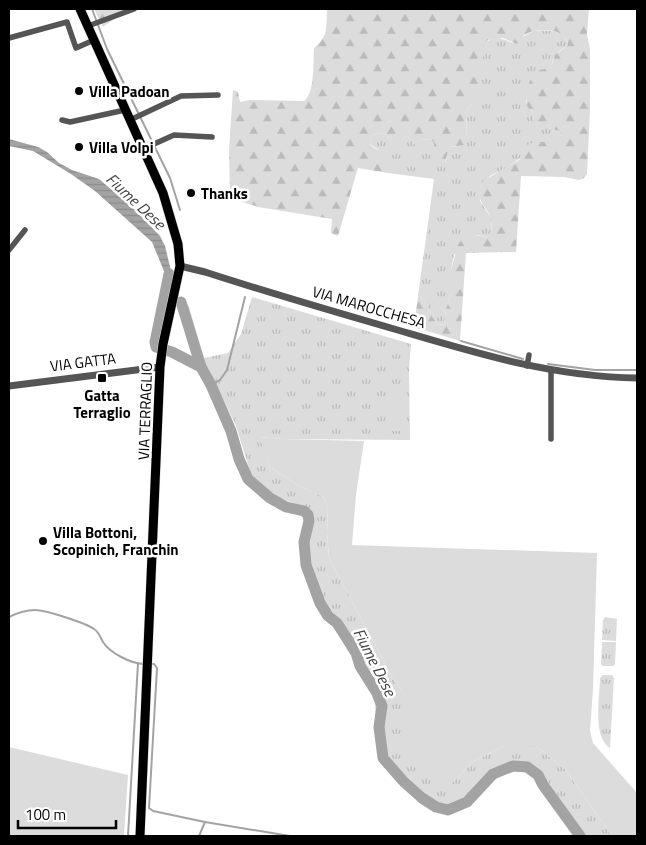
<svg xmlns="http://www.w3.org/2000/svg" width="646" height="845" viewBox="0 0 646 845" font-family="'Titillium Web',sans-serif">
<defs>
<pattern id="grass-tufts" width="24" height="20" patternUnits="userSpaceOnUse" patternTransform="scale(1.25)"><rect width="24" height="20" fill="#dcdcdc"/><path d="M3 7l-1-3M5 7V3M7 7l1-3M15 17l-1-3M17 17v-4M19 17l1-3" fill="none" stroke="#bbb"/></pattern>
<pattern id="forest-firs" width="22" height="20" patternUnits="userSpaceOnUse" patternTransform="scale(1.25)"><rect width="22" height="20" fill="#dcdcdc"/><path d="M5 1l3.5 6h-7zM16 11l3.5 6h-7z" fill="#bbb"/></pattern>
<pattern id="water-rules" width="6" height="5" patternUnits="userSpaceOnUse" patternTransform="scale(1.25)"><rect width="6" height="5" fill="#a3a3a3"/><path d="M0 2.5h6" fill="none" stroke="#8b8b8b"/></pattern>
</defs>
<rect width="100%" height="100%" fill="#fff"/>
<g fill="url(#grass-tufts)">
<path d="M533,31C545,30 568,29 568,45C561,50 553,54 552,64L549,68H543C533,79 526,87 526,103L532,110L534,121L542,126L559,131L561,136V141L556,143L541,142L523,151V156L505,169L491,175L481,186L480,201L491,218V234L487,237L477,235L454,255L451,270V294L446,309L444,324L439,325C429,317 430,302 418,296L434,179L388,173C388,165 386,155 379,150C372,145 367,146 372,135L382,133L392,138H408L412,141V145L420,140L431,139L434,143V163L446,162L447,152L449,147L459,146L466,141L467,110L474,102L484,44C492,36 503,38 512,43Z"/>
<polygon points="252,297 411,344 409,369 410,440 282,439 260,437 270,467 299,486 324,497 328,509 327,532 329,558 392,677 404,694 404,730 453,782 472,762 504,746 536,746 565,769 612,836 576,836 554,806 535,776 529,771 518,769 509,771 496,779 466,805 449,813 433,810 420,802 403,787 382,764 376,740 375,704 368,684 343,638 331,621 310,566 307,550 313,521 312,515 306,508 274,496 262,488 255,479 250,471 236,426 215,382 203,364 190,324 185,301 189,307 204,358 228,353 241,334"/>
<polygon points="605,617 617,619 616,641 602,640 603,620"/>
<polygon points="602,642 616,642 615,664 613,666 603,666 601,664"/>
<path d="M603,675H612L614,678L610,748C592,737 600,696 600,678Z"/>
</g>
<g fill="url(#forest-firs)">
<polygon points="94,9 127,9 127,10 103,27"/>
<path d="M327,9H589L587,34L590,49V110L587,174L584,178L579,180L564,177L521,176L516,252L466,253L460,341L414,327L418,296C430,302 429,317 439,325L444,324L446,309L451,294V270L458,245L463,237L467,234L487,237L491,234C491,229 492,225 491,221C489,205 473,205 483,181L519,160L522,156C524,135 548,145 561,141V136L559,131L537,125L534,121L532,110L528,108C522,93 531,67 549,68L552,64L555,55L568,45C569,29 539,27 528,33C523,35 520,40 517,44L503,38L488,40L484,44L481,87L477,98L467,110L466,141L464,145L449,147L444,167L439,166L434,163V143L431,139L420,140L412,146V141L408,138H392L382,133L372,135C365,151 380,146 386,156C389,161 388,167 388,173L358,168L338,236L331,233L332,219L258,207L230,198L229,150L233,90L238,92L240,102L250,100L304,101C315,93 313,62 314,48C329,36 326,27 327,9Z"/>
</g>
<g fill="#dcdcdc">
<rect x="389" y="396" width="17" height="35"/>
<polygon points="259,437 282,439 364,441 356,495 352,545 597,553 593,689 590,731 593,743 637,793 637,836 612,836 565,769 536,746 504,746 472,762 453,782 439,780 406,746 404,730 404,694 392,677 329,558 327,532 328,509 324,497 299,486 270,467"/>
<polygon points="9,747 128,775 124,836 9,836"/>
</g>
<polygon fill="url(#water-rules)" points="9,139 38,147 47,152 59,163 72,170 99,179 133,208 160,236 165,246 172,275 169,291 166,276 152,242 95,191 71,174 33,151 9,146"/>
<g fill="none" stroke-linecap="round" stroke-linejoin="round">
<g stroke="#a3a3a3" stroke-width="2">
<polyline points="92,9 107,49 170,178 180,210"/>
<polyline points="461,341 523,359"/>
<polyline points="548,364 595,370 637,370"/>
<polyline points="211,385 220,380 227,370 245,297"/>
<path d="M9,617C17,613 26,610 35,610C45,610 86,623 94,629C99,632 100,637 103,642C110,653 130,663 143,664"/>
<polyline points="150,664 154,664 157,668 149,808 153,811 205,822 290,836"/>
<polyline points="128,836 138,663"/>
<polyline points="199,836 205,822"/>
</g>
<g stroke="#a3a3a3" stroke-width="11">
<polyline points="169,274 155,342 156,347 172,352 201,367"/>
<polyline points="181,302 201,367 211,385 231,431 239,459 248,479 270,498 286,507 304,511 308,515 309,521 304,542 306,565 320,603 328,616 337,623 346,637 356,653 360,666 377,693 382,706 379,727 383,758 404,782 422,798 436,807 448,810 467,802 493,774 513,766 527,767 538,775 543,785 580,836"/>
</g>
<g stroke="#dbdbdb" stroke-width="10">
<polyline id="primary" points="80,9 163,193 178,244 180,266 163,344 160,367 140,836"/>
</g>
<g stroke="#555" stroke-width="5.5">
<polyline points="88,26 134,9"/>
<polyline points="9,38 67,22 76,48 94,40"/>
<polyline points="62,120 70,122 125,110"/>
<polyline points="130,120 181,96 218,95"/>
<polyline points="143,149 174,135 212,137"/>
<polyline points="9,250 25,230"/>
<polyline points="527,366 529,355"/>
<polyline points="551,371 551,439"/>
</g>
<g stroke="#555" stroke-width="7">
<path d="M180,266L205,272C270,293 335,312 401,331C479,354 554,377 637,378"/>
<polyline points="9,386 160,367"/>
</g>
<use href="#primary" stroke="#000" stroke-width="9"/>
</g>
<g fill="#000" stroke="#fff" stroke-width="2">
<circle cx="79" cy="91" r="5"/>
<circle cx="79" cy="147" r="5"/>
<circle cx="191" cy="193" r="5"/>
<rect x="97" y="373" width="10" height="10" rx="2.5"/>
<circle cx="43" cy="541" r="5"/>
</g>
<g text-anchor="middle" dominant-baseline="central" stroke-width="5" stroke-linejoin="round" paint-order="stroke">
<g font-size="15" font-weight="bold" fill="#000" stroke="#fff" text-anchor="start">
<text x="89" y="91">Villa Padoan</text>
<text x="89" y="147">Villa Volpi</text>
<text x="201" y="193">Thanks</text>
<text x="102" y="395" text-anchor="middle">Gatta<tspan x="102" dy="17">Terraglio</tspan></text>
<text x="53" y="532">Villa Bottoni,<tspan x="53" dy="17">Scopinich, Franchin</tspan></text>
</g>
<g font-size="15" fill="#000" stroke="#fff">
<text transform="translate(369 307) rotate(16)">VIA MAROCCHESA</text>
<text transform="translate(83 362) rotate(-7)">VIA GATTA</text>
<text transform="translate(145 411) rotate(-88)">VIA TERRAGLIO</text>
</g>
<g font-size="16" font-style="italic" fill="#444" stroke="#fff">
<text transform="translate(136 201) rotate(43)">Fiume Dese</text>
<text transform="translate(375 662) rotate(63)">Fiume Dese</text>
</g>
</g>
<rect width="646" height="845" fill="none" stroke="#000000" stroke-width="20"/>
<path d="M18 820v8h98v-8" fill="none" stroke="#000000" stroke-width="2.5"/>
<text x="25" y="820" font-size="15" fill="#000000" stroke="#ffffff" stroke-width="4" paint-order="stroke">100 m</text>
</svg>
